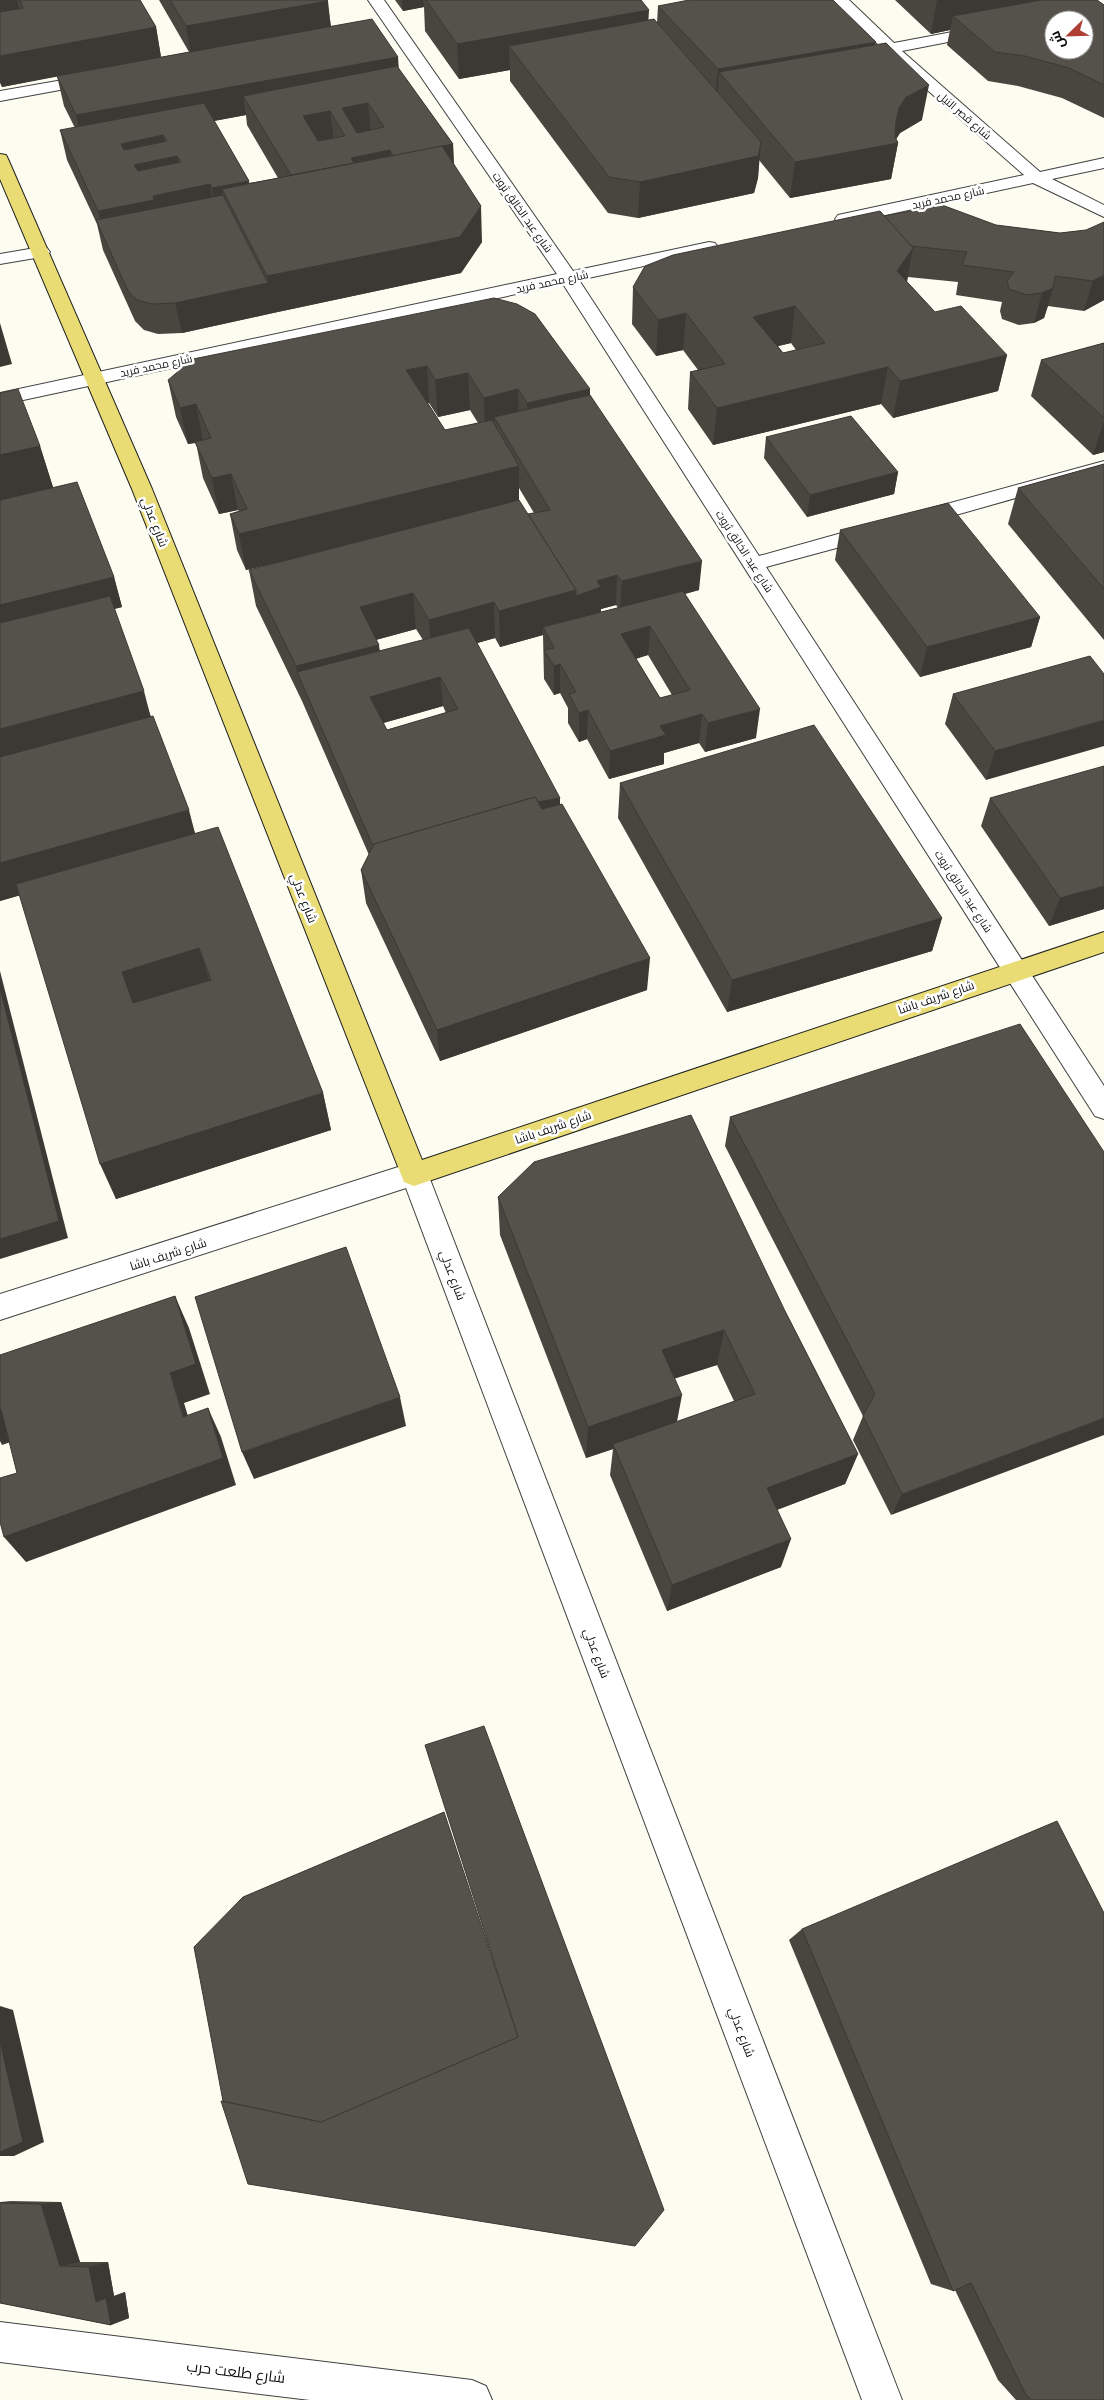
<svg xmlns="http://www.w3.org/2000/svg" width="1104" height="2400" viewBox="0 0 1104 2400" font-family="'Noto Serif',Cairo,serif">
<rect width="100%" height="100%" fill="#fdfcf0"/>
<g fill="none" stroke-linecap="round" stroke-linejoin="round">
<g stroke="#414141" stroke-width="2">
<g id="minor">
<polygon points="368,0 384,0 573,271 709,242 715,243 718,247 715,251 709,252 579,280 759,556 874,524 881,526 884,531 881,536 766,567 1104,1086 1104,1119 1095,1116 563,284 0,405 0,393 557,274"/>
<polygon points="832,0 849,0 894,43 984,26 989,28 992,31 989,34 902,51 1040,172 1104,158 1104,168 1052,179 1104,205 1104,217 1033,183 844,224 838,223 835,219 838,215 1024,175 908,73"/>
<polygon points="97,74 103,76 105,79 103,82 0,101 0,91"/>
<polygon points="41,247 47,248 50,252 47,256 0,264 0,254"/>
<polygon points="1104,461 1104,473 917,526 910,524 907,519 910,514"/>
<polygon points="414,1162 424,1166 428,1174 902,2400 862,2400 406,1188 0,1320 0,1294"/>
<polygon points="0,2322 472,2380 486,2386 492,2400 310,2400 0,2362"/>
</g>
</g>
<g stroke="#1f1f1f" stroke-width="2">
<polygon id="major" points="0,154 6,155 8,159 152,489 422,1160 1104,932 1104,952 414,1186 404,1182 132,489 0,179"/>
</g>
<use href="#minor" fill="#fff" fill-rule="evenodd"/>
<use href="#major" fill="#eadc74" fill-rule="evenodd"/>
</g>
<g fill="#494640" fill-rule="evenodd">
<path d="M0,0H140L156,27L161,57L70,74L189,52L159,0H327L331,26L398,57V68L453,144L454,164L482,242L461,273L273,313L182,333L158,334L144,330L135,321L103,250L97,224L67,160L60,130L75,128L64,106L57,76L2,87L0,83ZM246,115L247,125L278,178L249,183V181L214,121Z"/>
<polygon points="395,0 641,0 648,20 657,23 658,6 875,45 922,120 900,133 896,139 898,143 891,179 790,198 759,160 758,178 754,193 638,218 608,213 510,81 510,70 459,79 425,31 424,7 403,11"/>
<polygon points="895,0 1097,0 1104,5 1104,118 1062,98 1018,86 988,81 947,45 950,30 931,34"/>
<path d="M884,216L996,225L1060,233L1086,230L1104,300L1084,311L1048,306L1044,318L1034,323L1019,325L1002,319L1000,311L1002,302L956,295L958,282L908,277L907,282L935,312L1007,355L998,391L893,418L881,404L713,445L688,409L690,372L698,370L683,350L656,356L632,324L633,287ZM791,343L796,350L783,353L778,346Z"/>
<path d="M494,298L590,389V395L699,590L685,594L756,738L705,752L699,743L664,753V764L609,779L587,739L579,742L568,723V708L560,693L554,695L544,679L543,635L500,647L495,638L477,643L560,804L647,990L440,1061L366,903L361,870L369,855L302,701L256,606L249,570L289,560L246,570L237,550L230,514L239,511L238,510L219,514L203,478L196,443L188,444L176,417L168,380ZM428,403H429L438,417L470,410L478,423L445,430ZM519,488L534,513L528,514L519,501ZM616,605L618,608L601,612V609ZM416,629L423,640L380,651L376,640ZM648,655L672,695L660,698L636,659ZM443,706L446,713L387,730L383,723Z"/>
<polygon points="1104,343 1104,452 1093,455 1031,396 1041,360"/>
<polygon points="0,393 40,446 53,488 114,577 122,607 114,609 151,717 195,833 323,1093 331,1130 116,1199 20,895 0,901"/>
<polygon points="766,437 898,472 894,494 807,517 764,458"/>
<polygon points="1104,464 1104,640 1008,524 1018,488"/>
<polygon points="840,530 1040,617 1031,647 920,677 835,560"/>
<polygon points="1104,674 986,780 945,724 953,694"/>
<polygon points="620,783 942,918 932,951 727,1012 618,818"/>
<polygon points="990,798 1104,909 1049,926 981,826"/>
<polygon points="730,1117 1104,1152 891,1515 853,1440 863,1416 725,1146"/>
<path d="M498,1197L785,1311L858,1454L845,1484L777,1510L781,1567L667,1611L610,1475L613,1449L586,1458L500,1235ZM717,1365L734,1401L677,1422L675,1378Z"/>
<polygon points="802,1929 1104,2400 1016,2400 998,2380 955,2290 953,2291 931,2284 789,1940"/>
<polygon points="11,2201 61,2202 80,2262 108,2262 114,2296 125,2292 129,2318 111,2325 0,2303 0,2202"/>
</g>
<g fill="#3c3934">
<polygon points="0,0 17,0 22,20 0,24"/>
<polygon points="402,0 423,0 424,7 403,11"/>
<polygon points="937,0 1080,0 953,16 950,30 931,34"/>
<polygon points="328,1 331,30 191,56 186,26"/>
<polygon points="649,10 647,45 509,46 510,70 459,79 457,44"/>
<polygon points="156,27 161,57 2,87 0,80 0,56"/>
<polygon points="876,42 871,71 719,72 717,99 715,99 718,69"/>
<polygon points="398,57 400,86 243,96 246,115 83,145 76,115"/>
<polygon points="929,85 922,120 900,133 893,144 898,143 891,179 790,198 795,162 899,108 906,97"/>
<polygon points="368,103 371,133 345,137 342,108"/>
<polygon points="330,111 334,141 307,146 303,116"/>
<polygon points="163,135 168,158 177,156 183,186 140,195 121,144"/>
<polygon points="761,142 758,178 754,193 638,218 640,182"/>
<polygon points="453,144 454,174 393,156"/>
<polygon points="390,150 392,180 357,188 351,158"/>
<polygon points="249,181 253,211 222,189 227,216 217,218 212,188"/>
<polygon points="210,184 215,214 105,238 98,211 153,196"/>
<polygon points="481,206 482,242 461,273 273,313 182,333 175,303 268,283 267,276"/>
<polygon points="913,248 906,285 897,271"/>
<polygon points="1104,275 1104,300 1084,311 1093,281"/>
<polygon points="1053,288 1044,318 1034,323 1042,293"/>
<polygon points="795,306 791,343 749,353 753,317"/>
<polygon points="686,313 683,350 656,356 658,320"/>
<polygon points="0,323 12,364 0,367"/>
<polygon points="1007,355 998,391 893,418 900,381"/>
<polygon points="427,366 429,403 409,407 406,370"/>
<polygon points="888,367 881,404 713,445 717,408"/>
<polygon points="468,373 470,410 438,417 435,380"/>
<polygon points="518,389 519,426 494,417 495,432 485,434 484,398"/>
<polygon points="590,389 589,425 528,440 527,403"/>
<polygon points="196,404 203,441 188,444 180,408"/>
<polygon points="1104,421 1104,452 1093,455"/>
<polygon points="40,446 54,490 0,503 0,455"/>
<polygon points="519,466 519,502 246,570 239,534"/>
<polygon points="898,472 894,494 807,517 810,495"/>
<polygon points="231,474 238,510 219,514 212,478"/>
<polygon points="702,561 699,590 620,611 622,581"/>
<polygon points="617,575 616,605 601,609 601,617 543,627 543,635 500,647 499,611 597,581"/>
<polygon points="114,577 122,607 0,638 0,605"/>
<polygon points="413,593 416,629 364,643 360,607"/>
<polygon points="494,602 495,638 432,656 429,620"/>
<polygon points="1040,617 1031,647 920,677 927,647"/>
<polygon points="650,626 648,655 619,663 621,634"/>
<polygon points="379,645 383,680 297,672 296,666"/>
<polygon points="560,664 560,693 554,695 554,666"/>
<polygon points="440,677 443,706 373,726 370,697"/>
<polygon points="144,691 153,726 0,767 0,729"/>
<polygon points="760,709 756,738 705,752 708,723"/>
<polygon points="588,710 587,739 579,742 579,713"/>
<polygon points="702,714 699,743 664,753 664,764 609,779 610,751 660,726"/>
<polygon points="1104,720 1104,746 986,780 995,751"/>
<polygon points="560,798 560,826 535,803"/>
<polygon points="189,810 198,845 0,901 0,863"/>
<polygon points="1104,886 1104,909 1049,926 1060,898"/>
<polygon points="942,918 932,951 727,1012 732,980"/>
<polygon points="199,948 211,987 133,1003 122,972"/>
<polygon points="650,958 647,990 440,1061 437,1030"/>
<polygon points="0,971 68,1238 0,1259"/>
<polygon points="323,1093 331,1130 116,1199 100,1164"/>
<polygon points="175,1296 189,1328 210,1394 184,1403 197,1446 183,1417 170,1373"/>
<polygon points="724,1330 717,1365 658,1384 662,1350"/>
<polygon points="682,1395 676,1427 613,1444 613,1449 586,1458 588,1427"/>
<polygon points="400,1397 406,1426 254,1479 242,1452"/>
<polygon points="208,1408 221,1437 236,1485 26,1562 4,1537"/>
<polygon points="1,1409 22,1438 2,1445 0,1441 0,1410"/>
<polygon points="1104,1418 1104,1435 891,1515 902,1494"/>
<polygon points="858,1454 845,1484 757,1517 767,1488"/>
<polygon points="791,1539 781,1567 667,1611 672,1585"/>
<polygon points="0,2006 13,2010 44,2142 14,2156 0,2156"/>
<polygon points="61,2202 80,2262 60,2266 41,2204"/>
<polygon points="108,2262 114,2296 125,2292 129,2318 111,2325 96,2302 89,2267"/>
</g>
<g fill="#55514b" stroke="#3c3934" fill-rule="evenodd">
<polygon points="20,0 140,0 156,27 0,56 0,12 23,8"/>
<polygon points="170,0 327,0 328,1 186,26"/>
<polygon points="426,0 641,0 649,10 457,44"/>
<polygon points="689,0 833,0 876,42 718,69 658,6"/>
<path d="M1041,0H1097L1104,5V85L1069,68L1025,56L995,52L953,16ZM1054,20H1084V50H1054Z"/>
<polygon points="372,19 398,57 76,115 57,76"/>
<polygon points="654,19 761,142 758,156 640,182 609,177 509,46"/>
<polygon points="886,43 929,85 906,97 899,108 896,121 895,137 898,143 795,162 719,72"/>
<path d="M397,66L453,144L393,156L390,150L351,158L354,163L291,175L243,96ZM368,103L384,127L357,133L342,108ZM330,111L345,136L318,141L303,116Z"/>
<path d="M204,103L249,181L212,188L210,184L153,196L154,200L98,211L60,130ZM163,135L167,141L124,150L121,144ZM177,156L181,162L138,171L134,165Z"/>
<polygon points="442,146 481,206 460,237 267,276 222,189"/>
<polygon points="223,195 268,283 175,303 152,304 137,300 128,291 96,220"/>
<polygon points="942,205 996,225 1060,233 1086,230 1104,222 1104,275 1093,281 1055,276 1053,288 1042,293 1027,295 1009,289 1007,281 1014,272 962,265 967,252 911,246 884,216"/>
<path d="M880,211L913,248L897,271L935,312L961,306L1007,355L900,381L888,367L717,408L690,372L725,364L686,313L658,320L633,287L645,266L673,255ZM795,306L825,343L783,353L753,317Z"/>
<polygon points="494,298 517,304 535,314 590,389 527,403 518,389 484,398 468,373 435,380 427,366 406,370 445,430 492,420 519,466 239,534 230,514 247,509 231,474 212,478 195,442 211,438 196,404 180,408 168,380 193,359"/>
<polygon points="1104,343 1104,418 1041,360"/>
<polygon points="18,389 40,446 0,455 0,393"/>
<polygon points="590,395 702,561 622,581 617,575 597,581 601,587 576,596 576,590 528,514 550,510 494,417"/>
<polygon points="851,416 898,472 810,495 766,437"/>
<polygon points="1104,464 1104,589 1018,488"/>
<polygon points="77,482 114,577 0,605 0,500"/>
<polygon points="519,500 576,590 499,611 494,602 429,620 413,593 360,607 379,645 296,666 249,570"/>
<polygon points="948,503 1040,617 927,647 840,530"/>
<path d="M683,591L760,709L708,723L702,714L660,726L666,735L610,751L588,710L579,713L569,694L576,692L560,664L554,666L544,650L554,648L543,627ZM650,626L690,690L660,698L621,634Z"/>
<polygon points="110,596 144,691 0,729 0,623"/>
<path d="M469,628L560,798L538,802L535,797L374,844L373,846L297,672ZM440,677L458,709L387,730L370,697Z"/>
<polygon points="1090,656 1104,674 1104,720 995,751 953,694"/>
<polygon points="153,716 189,810 0,863 0,757"/>
<polygon points="814,725 942,918 732,980 620,783"/>
<polygon points="1104,766 1104,886 1060,898 990,798"/>
<polygon points="535,797 542,809 562,804 650,958 437,1030 361,870 374,844"/>
<path d="M218,827L323,1093L100,1164L16,884ZM199,948L211,980L133,1003L122,972Z"/>
<polygon points="0,988 59,1221 0,1239"/>
<polygon points="1020,1024 1104,1152 1104,1418 902,1494 863,1416 875,1394 730,1117"/>
<polygon points="691,1115 785,1311 858,1454 767,1488 791,1539 672,1585 613,1444 755,1394 724,1330 662,1350 682,1395 588,1427 498,1197 534,1162"/>
<polygon points="346,1247 400,1397 242,1452 195,1297"/>
<polygon points="175,1296 196,1364 170,1373 183,1417 208,1408 223,1458 4,1537 0,1522 0,1478 17,1473 1,1409 0,1410 0,1355"/>
<polygon points="484,1726 664,2210 635,2246 248,2184 221,2101 321,2122 518,2037 425,1745"/>
<polygon points="444,1812 518,2037 321,2122 223,2101 194,1947 243,1897"/>
<polygon points="1057,1821 1104,1913 1104,2400 1031,2400 1025,2393 971,2283 953,2291 802,1929"/>
<polygon points="0,2041 23,2142 0,2152"/>
<polygon points="0,2203 41,2204 60,2266 89,2267 96,2302 106,2298 111,2325 0,2303"/>
</g>
<g text-anchor="middle" dominant-baseline="central" stroke-width="5" stroke-linejoin="round" paint-order="stroke">
<g font-size="11" fill="#0e0e0e" stroke="#fff">
<text transform="translate(965 115) rotate(41)">شارع قصر النيل</text>
<text transform="translate(948 197) rotate(-12)">شارع محمد فريد</text>
<text transform="translate(523 212) rotate(55)">شارع عبد الخالق ثروت</text>
<text transform="translate(552 281) rotate(-12)">شارع محمد فريد</text>
<text transform="translate(156 365) rotate(-12)">شارع محمد فريد</text>
<text transform="translate(745 551) rotate(57)">شارع عبد الخالق ثروت</text>
<text transform="translate(964 891) rotate(57)">شارع عبد الخالق ثروت</text>
</g>
<g font-size="12" fill="#0e0e0e" stroke="#fff">
<text transform="translate(155 522) rotate(68)">شارع عدلي</text>
<text transform="translate(304 898) rotate(68)">شارع عدلي</text>
<text transform="translate(936 997) rotate(-19)">شارع شريف باشا</text>
<text transform="translate(553 1127) rotate(-19)">شارع شريف باشا</text>
<text transform="translate(168 1254) rotate(-18)">شارع شريف باشا</text>
<text transform="translate(453 1275) rotate(69)">شارع عدلي</text>
<text transform="translate(597 1653) rotate(69)">شارع عدلي</text>
<text transform="translate(742 2032) rotate(69)">شارع عدلي</text>
</g>
<g font-size="15" fill="#0e0e0e" stroke="#fff">
<text transform="translate(236 2371) rotate(7)">شارع طلعت حرب</text>
</g>
</g>
<g transform="translate(1069 35) rotate(247)"><circle r="24" fill="#ffffff" stroke="#9f9f9f"/>
<path d="M0-4L9 19L0 12L-9 19Z" fill="#af3e35"/>
<text y="-8" font-size="14" font-weight="bold" text-anchor="middle" fill="#0e0e0e">ش</text>
</g>
</svg>
